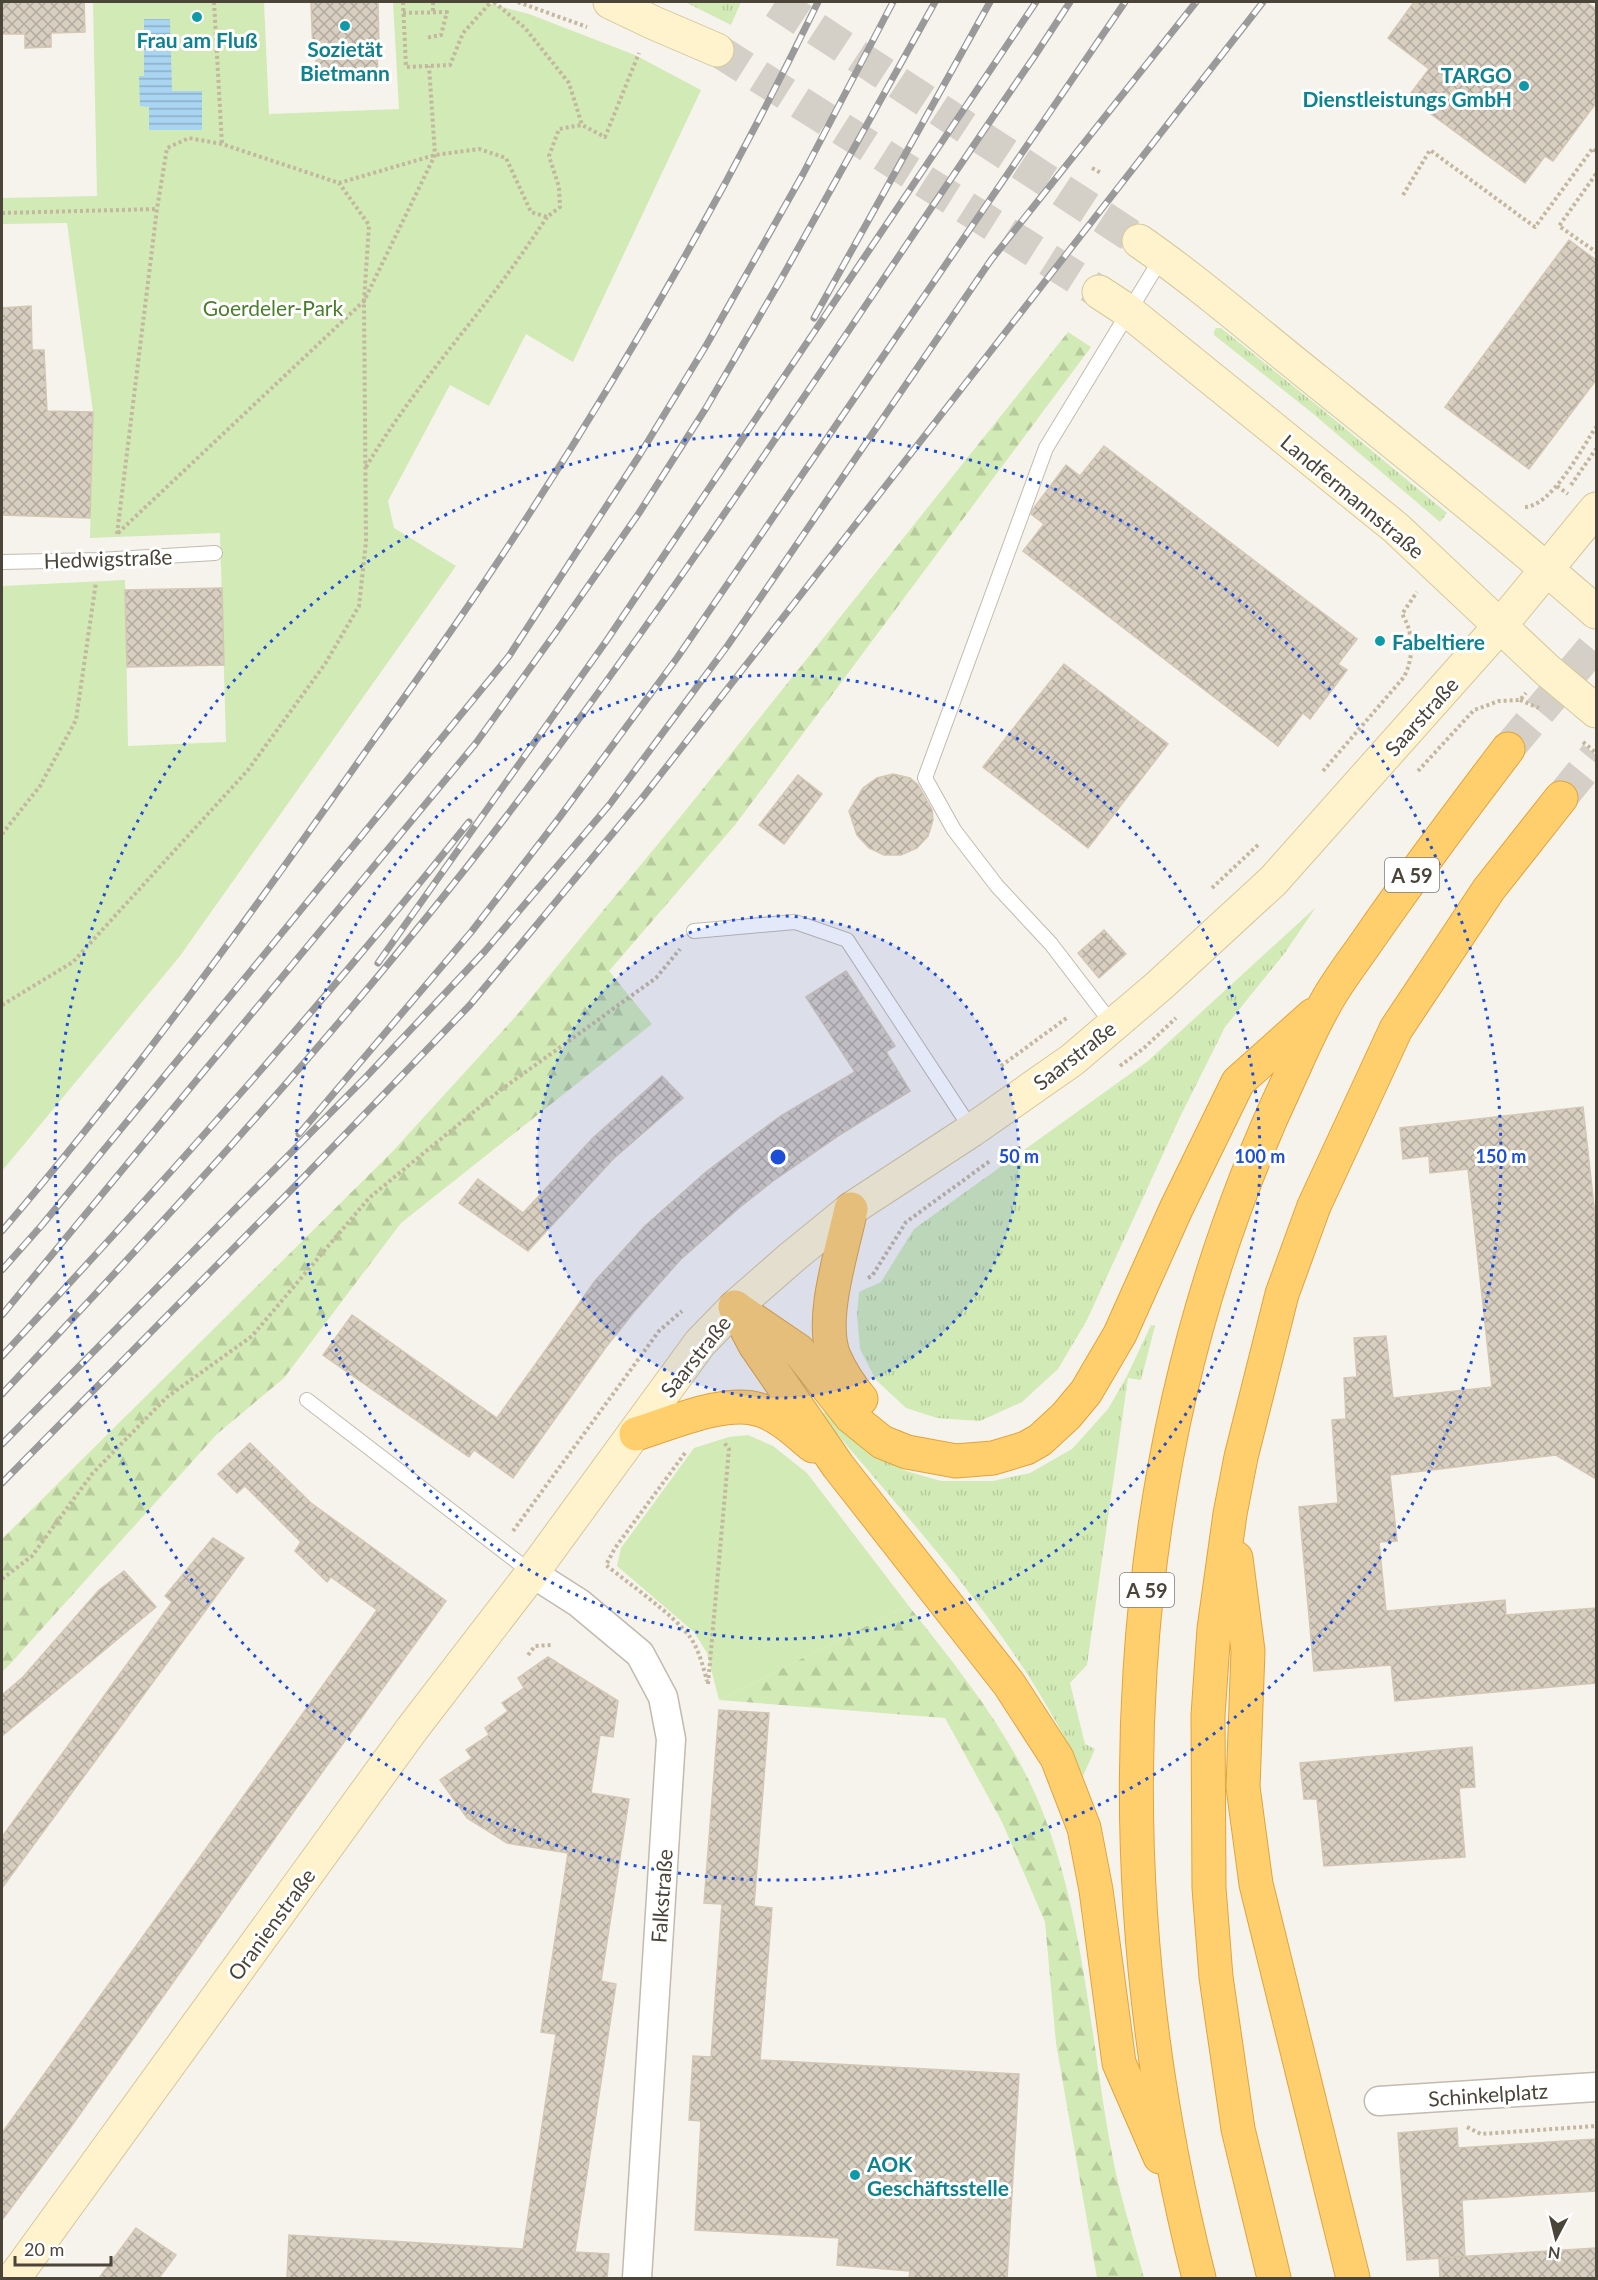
<svg xmlns="http://www.w3.org/2000/svg" width="1598" height="2280" viewBox="0 0 1598 2280" font-family="Lato,sans-serif">
<defs>
<pattern id="grass-tufts" width="24" height="20" patternUnits="userSpaceOnUse" patternTransform="scale(1.5)"><rect width="24" height="20" fill="#d2eab5"/><path d="M3 7l-1-3M5 7V3M7 7l1-3M15 17l-1-3M17 17v-4M19 17l1-3" fill="none" stroke="#b6ca9c"/></pattern>
<pattern id="forest-firs" width="22" height="20" patternUnits="userSpaceOnUse" patternTransform="scale(1.5)"><rect width="22" height="20" fill="#d2eab5"/><path d="M5 1l3.5 6h-7zM16 11l3.5 6h-7z" fill="#b6ca9c"/></pattern>
<pattern id="water-rules" width="6" height="5" patternUnits="userSpaceOnUse" patternTransform="scale(1.5)"><rect width="6" height="5" fill="#a9d4f2"/><path d="M0 2.5h6" fill="none" stroke="#8caec5"/></pattern>
<pattern id="building-cross-hatch" width="8" height="8" patternUnits="userSpaceOnUse" patternTransform="scale(1.5)"><rect width="8" height="8" fill="#d8cfc1"/><path d="M0 0l8 8M0 8l8-8" fill="none" stroke="#b1aa9e"/></pattern>
</defs>
<rect width="100%" height="100%" fill="#f6f3ec"/>
<g fill="url(#grass-tufts)">
<polygon points="685,2 741,2 731,25"/>
<polygon points="1216,328 1221,328 1318,406 1447,513 1440,522 1311,412 1214,335 1214,331"/>
<polygon points="1316,907 1284,954 1225,1027 1180,1117 1087,1320 1058,1369 1022,1402 980,1421 937,1418 906,1408 876,1380 860,1349 857,1315 859,1292 881,1282 914,1229 1148,1061"/>
<path d="M1151,1325L1155,1326L1141,1380L1128,1378L1087,1665L1070,1683L1085,1744L1095,1749L1083,1776C1023,1641 915,1527 821,1415L831,1408L870,1451L906,1471L941,1481H993L1030,1473L1072,1449L1108,1409L1127,1376Z"/>
</g>
<g fill="url(#forest-firs)">
<polygon points="1068,332 1091,347 735,825 609,971 652,1024 401,1223 284,1378 217,1434 11,1663 2,1672 2,1539 392,1152 517,1015 686,810"/>
<path d="M908,1605C959,1670 1016,1739 1045,1818C1087,1930 1091,2052 1115,2169C1123,2206 1135,2242 1144,2278H1097L1056,2043L1045,1922L1002,1822L945,1718L719,1700Z"/>
</g>
<g fill="#d2eab5">
<polygon points="93,2 264,2 269,114 399,109 393,2 484,2 529,14 635,55 701,90 573,362 526,334 489,406 450,385 388,501 394,528 456,566 180,956 2,1171 2,586 125,580 128,746 226,742 220,533 90,538 93,412 67,223 2,224 2,198 97,196"/>
<polygon points="748,1435 773,1446 807,1473 908,1605 719,1700 707,1653 694,1632 617,1566 621,1548 694,1448 729,1437"/>
</g>
<polygon fill="url(#water-rules)" points="144,19 170,19 172,91 202,91 202,130 149,130 149,107 140,106 139,76 144,76"/>
<g fill="url(#building-cross-hatch)" stroke="#d3c7b4" stroke-width="1.5">
<polygon points="2,2 84,2 85,32 51,33 51,47 25,48 25,34 2,34"/>
<polygon points="311,2 378,2 379,50 377,50 378,74 316,76 316,53 313,53"/>
<polygon points="1414,2 1586,2 1596,9 1596,103 1553,161 1545,156 1525,183 1408,97 1429,69 1388,38"/>
<polygon points="1569,240 1596,260 1596,380 1529,469 1445,407"/>
<polygon points="31,306 32,350 44,350 47,411 93,412 90,518 2,515 2,308"/>
<polygon points="1104,446 1357,639 1338,664 1347,670 1310,719 1303,713 1278,746 1023,551 1044,524 1031,514 1033,509 1066,465 1080,476"/>
<polygon points="222,588 224,665 127,667 125,590"/>
<polygon points="1064,664 1168,744 1088,848 983,767"/>
<polygon points="893,774 910,778 918,785 932,810 933,820 928,836 917,848 901,855 884,855 869,848 857,835 849,811 863,788 877,778"/>
<polygon points="798,775 822,794 784,844 759,825"/>
<polygon points="1104,930 1126,954 1099,978 1078,953"/>
<polygon points="846,971 895,1046 886,1052 910,1091 841,1134 773,1181 740,1207 680,1260 633,1313 606,1347 513,1478 474,1450 469,1457 323,1355 352,1315 497,1418 595,1281 645,1226 706,1172 744,1143 781,1116 855,1072 806,997"/>
<polygon points="662,1076 683,1098 613,1159 528,1251 459,1203 478,1179 523,1213 593,1138"/>
<polygon points="1583,1107 1596,1224 1596,1479 1556,1455 1390,1475 1397,1541 1379,1542 1386,1611 1505,1600 1506,1615 1596,1608 1596,1683 1395,1701 1391,1665 1314,1671 1299,1507 1338,1503 1332,1420 1346,1419 1344,1378 1357,1377 1354,1338 1386,1336 1393,1398 1492,1387 1468,1169 1430,1173 1429,1156 1403,1159 1400,1128"/>
<polygon points="250,1443 311,1503 446,1601 297,1807 63,2138 2,2220 2,2133 377,1610 331,1577 327,1582 295,1551 301,1542 245,1486 237,1493 218,1474"/>
<polygon points="213,1538 244,1558 2,1888 2,1837 172,1602 165,1596"/>
<polygon points="124,1571 156,1607 2,1736 2,1695 23,1677 99,1590"/>
<polygon points="548,1657 618,1701 613,1737 600,1735 591,1793 629,1799 601,1981 616,1984 575,2252 609,2254 607,2278 287,2278 289,2235 523,2249 556,2034 541,2032 568,1853 507,1843 467,1818 440,1780 472,1758 466,1750 489,1735 485,1728 508,1711 502,1703 524,1688 518,1678"/>
<polygon points="719,1710 769,1713 754,1906 772,1908 760,2060 1019,2074 1007,2278 909,2278 910,2271 837,2265 839,2238 695,2230 701,2121 689,2120 693,2056 711,2057 722,1904 704,1903"/>
<polygon points="1472,1747 1475,1787 1459,1788 1465,1857 1324,1866 1317,1799 1304,1799 1300,1763"/>
<polygon points="1457,2128 1458,2148 1596,2139 1596,2191 1462,2200 1465,2257 1407,2260 1398,2133"/>
<polygon points="136,2228 176,2255 159,2278 99,2278"/>
<polygon points="1596,2248 1596,2278 1440,2278 1439,2258"/>
</g>
<g fill="none" stroke-linecap="round" stroke-linejoin="round">
<g stroke="#d4d0c8" stroke-width="33" stroke-dasharray="33 16" stroke-linecap="butt">
<polyline points="775,2 1139,241"/>
<polyline points="717,50 1099,292"/>
</g>
<g stroke="#d4d0c8" stroke-width="33" stroke-dasharray="33 16" stroke-linecap="butt">
<polyline points="1508,749 1596,644"/>
<polyline points="1561,798 1596,755"/>
</g>
<g stroke="#c2bbae" stroke-width="16">
<g id="service">
<polyline points="2,562 99,560 215,553"/>
<polyline points="694,931 795,922 847,940 972,1130"/>
<polyline points="1113,1025 1051,944 997,886 954,830 925,778 1046,448 1162,257"/>
<polyline points="307,1400 532,1573"/>
</g>
</g>
<g stroke="#c2bbae" stroke-width="31">
<g id="minor">
<polyline points="532,1573 579,1603 640,1654 663,1697 671,1739 637,2278"/>
<polyline points="1379,2101 1596,2087"/>
</g>
</g>
<g stroke="#d6c79b" stroke-width="35">
<g id="secondary">
<polyline points="610,2 654,23 717,50"/>
<path d="M1139,241C1201,284 1258,334 1317,381C1411,457 1506,533 1596,612"/>
<polyline points="1099,292 1128,311 1396,528 1547,670 1596,711"/>
<polyline points="14,2278 412,1729 532,1573 700,1343 735,1307 791,1258 851,1209 972,1130 1072,1060 1160,985 1273,881 1500,626 1596,509"/>
</g>
</g>
<g stroke="#e0a43c" stroke-width="35">
<g id="motorway">
<path d="M851,1209C843,1248 819,1319 834,1356C841,1372 850,1386 861,1399"/>
<polyline points="735,1307 755,1345 838,1466 1009,1684 1057,1758 1084,1828 1096,1890 1119,2063 1160,2157"/>
<polyline points="736,1308 799,1351 851,1417 882,1442 907,1452 956,1461 993,1458 1026,1448 1040,1440 1066,1416 1086,1392 1120,1334 1176,1209 1238,1082 1313,1015"/>
<path d="M636,1434C669,1424 727,1398 760,1410C780,1416 797,1433 813,1446"/>
<polyline points="1236,1558 1248,1651 1243,1787 1256,1884 1353,2278"/>
<path d="M1199,2278C1099,1883 1112,1454 1288,1081C1299,1057 1310,1031 1323,1008C1335,984 1353,962 1368,940C1413,875 1460,812 1508,749"/>
<polyline points="1274,2278 1238,2129 1216,1977 1209,1888 1208,1715 1214,1629 1230,1514 1241,1457 1282,1294 1314,1206 1396,1029 1489,889 1561,798"/>
</g>
</g>
<g stroke="#c4b79f" stroke-width="4" stroke-dasharray="3 3" stroke-linecap="butt">
<polyline points="214,2 222,144"/>
<polyline points="403,2 406,67 450,65 463,33 491,2"/>
<polyline points="433,2 433,12"/>
<polyline points="494,2 525,28 569,83 582,125"/>
<polyline points="518,2 587,27"/>
<polyline points="403,13 447,12 441,35 425,38"/>
<polyline points="1092,168 1101,173"/>
<polyline points="1596,174 1559,226 1596,252"/>
<polyline points="1403,195 1430,150 1535,227 1593,148 1596,151"/>
<polyline points="2,213 157,209"/>
<path d="M366,467C402,406 448,352 491,296C511,270 529,244 547,217"/>
<polyline points="1571,485 1596,449"/>
<polyline points="1557,486 1568,494"/>
<path d="M1525,507C1552,506 1582,448 1596,427"/>
<polyline points="118,533 364,301 435,155 429,66"/>
<polyline points="117,534 157,209 167,148 189,138 222,144 339,183 435,155 479,149 506,158 531,212 547,217 560,207 559,187 549,156 559,129 582,125 605,137 639,53"/>
<polyline points="1520,700 1539,708"/>
<polyline points="1583,742 1596,753"/>
<path d="M1323,771L1404,677C1414,657 1414,633 1402,614L1417,592"/>
<polyline points="1418,771 1474,710 1499,701 1520,700 1526,693"/>
<polyline points="2,834 40,786 76,720 96,582"/>
<polyline points="1212,888 1259,844"/>
<polyline points="2,1005 73,962 248,770 325,664 359,606 366,542 364,301 369,225 339,183"/>
<polyline points="1001,1066 1068,1017"/>
<polyline points="1120,1066 1144,1048 1176,1018"/>
<polyline points="868,1278 872,1276 906,1222 990,1161"/>
<path d="M685,1453L615,1548L606,1565C629,1584 673,1614 690,1637C699,1650 703,1666 707,1681"/>
<polyline points="513,1531 659,1331 682,1311"/>
<polyline points="2,1579 32,1556 92,1474 167,1397 252,1336 369,1198 498,1092 656,978 680,949"/>
<polyline points="528,1655 535,1646 551,1645"/>
<polyline points="708,1684 729,1449 723,1441"/>
<polyline points="1467,2127 1481,2134 1596,2126"/>
</g>
<use href="#service" stroke="#fff" stroke-width="14"/>
<use href="#minor" stroke="#fff" stroke-width="28"/>
<use href="#secondary" stroke="#fff3cd" stroke-width="33"/>
<use href="#motorway" stroke="#ffcf6e" stroke-width="33"/>
<g stroke="#9a9a9a" stroke-width="7">
<g id="rail">
<polyline points="814,318 990,2"/>
<polyline points="378,963 607,640 1036,2"/>
<polyline points="299,1134 472,931 559,818 677,658 1125,2"/>
<path d="M2,1231C131,1081 247,920 361,758C403,699 445,641 485,581C609,396 721,202 818,2"/>
<polyline points="2,1270 42,1225 190,1045 509,656 639,456 707,344 803,174 893,2"/>
<polyline points="2,1315 476,743 556,632 639,513 706,408 780,281 935,2"/>
<path d="M2,1356C163,1183 321,1007 469,822"/>
<path d="M2,1394C176,1209 350,1020 505,818C693,572 859,311 1034,57L1070,2"/>
<polyline points="2,1444 365,1078 485,951 610,804 728,645 991,260 1196,2"/>
<polyline points="2,1483 300,1181 470,1005 643,797 1263,2"/>
</g>
</g>
<use href="#rail" stroke="#fff" stroke-width="4.5" stroke-dasharray="14" stroke-linecap="butt"/>
</g>
<circle cx="778" cy="1157" r="241" fill="#1d4ed8" fill-opacity=".12"/>
<g fill="none" stroke="#1d4ed8" stroke-width="3" stroke-dasharray="3 6">
<circle cx="778" cy="1157" r="241"/>
<circle cx="778" cy="1157" r="482"/>
<circle cx="778" cy="1157" r="723"/>
</g>
<g fill="#0f9aa8" stroke="#fff" stroke-width="2">
<circle cx="197" cy="17" r="6"/>
<circle cx="345" cy="26" r="6"/>
<circle cx="1524" cy="86" r="6"/>
<circle cx="1380" cy="641" r="6"/>
<circle cx="855" cy="2175" r="6"/>
</g>
<g text-anchor="middle" dominant-baseline="central" stroke-width="6" stroke-linejoin="round" paint-order="stroke">
<g fill="#fff" stroke="#817c74" stroke-width="1.5">
<rect x="1385" y="858" width="54" height="34" rx="4.5"/>
<rect x="1120" y="1573" width="54" height="34" rx="4.5"/>
</g>
<g font-size="20" font-weight="bold" fill="#4b4439">
<text x="1412" y="875">A 59</text>
<text x="1147" y="1590">A 59</text>
</g>
<g font-size="21" font-weight="bold" fill="#0d838f" stroke="#fff">
<text x="197" y="39">Frau am Fluß</text>
<text x="345" y="48">Sozietät<tspan x="345" dy="24">Bietmann</tspan></text>
<text x="1512" y="74" text-anchor="end">TARGO<tspan x="1512" dy="24">Dienstleistungs GmbH</tspan></text>
<text x="1392" y="641" text-anchor="start">Fabeltiere</text>
<text x="867" y="2163" text-anchor="start">AOK<tspan x="867" dy="24">Geschäftsstelle</tspan></text>
</g>
<g font-size="21" fill="#4a7f2a" stroke="#fff">
<text x="273" y="307">Goerdeler-Park</text>
</g>
<g font-size="21" fill="#4b4439" stroke="#fff">
<text transform="translate(1353 496) rotate(40)">Landfermannstraße</text>
<text transform="translate(108 558) rotate(-2)">Hedwigstraße</text>
<text transform="translate(1421 716) rotate(-48)">Saarstraße</text>
<text transform="translate(1074 1055) rotate(-38)">Saarstraße</text>
<text transform="translate(695 1356) rotate(-51)">Saarstraße</text>
<text transform="translate(661 1896) rotate(-86)">Falkstraße</text>
<text transform="translate(271 1924) rotate(-54)">Oranienstraße</text>
<text transform="translate(1488 2094) rotate(-4)">Schinkelplatz</text>
</g>
</g>
<circle cx="778" cy="1157" r="9" fill="#1d4ed8" stroke="#fff" stroke-width="3"/>
<g font-size="18" text-anchor="middle" font-weight="bold" fill="#1d4ed8" stroke="#fff" stroke-width="6" stroke-linejoin="round" paint-order="stroke">
<text x="1019" y="1163">50 m</text>
<text x="1260" y="1163">100 m</text>
<text x="1501" y="1163">150 m</text>
</g>
<rect width="1598" height="2280" fill="none" stroke="#4b4439" stroke-width="6"/>
<g transform="translate(1556 2238) rotate(187)" stroke="#ffffff" stroke-width="4.5" paint-order="stroke">
<path d="M0-4.5L10 22L0 15L-10 22Z" fill="#4b4439"/>
<text y="-9" font-size="16" font-weight="bold" text-anchor="middle" fill="#4b4439">N</text>
</g>
<path d="M15 2256v9h96v-9" fill="none" stroke="#4b4439" stroke-width="3"/>
<text x="24" y="2256" font-size="18" fill="#4b4439" stroke="#ffffff" stroke-width="4.5" paint-order="stroke">20 m</text>
</svg>
